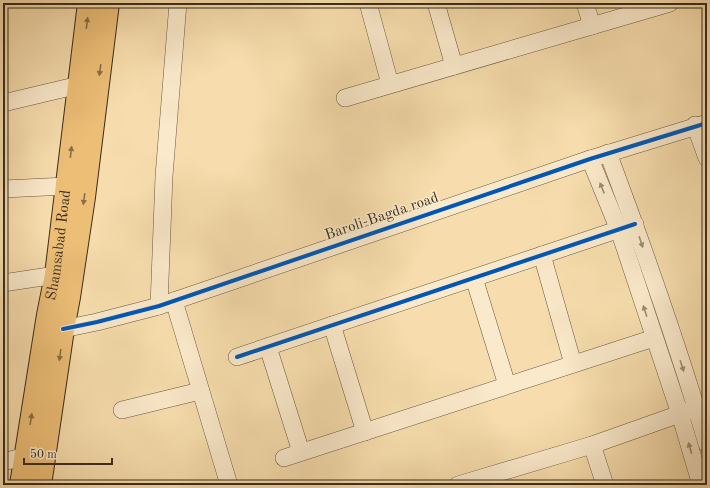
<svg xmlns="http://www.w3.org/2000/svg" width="710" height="488" viewBox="0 0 710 488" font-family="'Old Standard TT',serif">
<rect width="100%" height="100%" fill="#f7ddad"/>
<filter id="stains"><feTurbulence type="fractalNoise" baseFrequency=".005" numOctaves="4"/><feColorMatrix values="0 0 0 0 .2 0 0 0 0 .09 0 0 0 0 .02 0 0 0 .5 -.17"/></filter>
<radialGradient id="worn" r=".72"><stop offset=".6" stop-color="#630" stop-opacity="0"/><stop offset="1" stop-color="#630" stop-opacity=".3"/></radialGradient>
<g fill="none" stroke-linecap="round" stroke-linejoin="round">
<g stroke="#695941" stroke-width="18">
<g id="minor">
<polyline points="368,3 390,84"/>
<polyline points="436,3 454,66"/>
<polyline points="585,3 592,26"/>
<polyline points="345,98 670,3"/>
<polyline points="3,103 79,85"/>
<polyline points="695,125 707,158"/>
<path d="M608,153C644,249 678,346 707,444"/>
<polyline points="590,159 619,230 680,414 701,485"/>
<polyline points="3,189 67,186"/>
<polyline points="542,255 573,364"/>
<polyline points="474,278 507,385"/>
<polyline points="3,283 56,275"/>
<polyline points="174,301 229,485"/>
<polyline points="159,306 164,176 178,3"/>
<polyline points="332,325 365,432"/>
<polyline points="63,329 97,322 159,306 590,159 707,123"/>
<polyline points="268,347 301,452"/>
<polyline points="237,357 635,224"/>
<polyline points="122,410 200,391"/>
<polyline points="592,445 605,485"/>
<polyline points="284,458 654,338"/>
<polyline points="3,462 26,456"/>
<polyline points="458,485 592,445 691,410"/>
</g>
</g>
<g stroke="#3a2d1d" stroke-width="24">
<g id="major">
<path id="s1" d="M21,485L48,315L56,275L89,3"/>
<polyline points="40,485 63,329 69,297 84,197 108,3"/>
</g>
</g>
<use href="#minor" stroke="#fae9ca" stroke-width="17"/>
<use href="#major" stroke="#ecbe76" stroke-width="22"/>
<g stroke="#fae9ca" stroke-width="6">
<g id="cycleway">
<polyline points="63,329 97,322 159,306 590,159 707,123"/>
<polyline points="237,357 635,224"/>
</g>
</g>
<use href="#cycleway" stroke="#0057b8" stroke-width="4"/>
</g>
<defs><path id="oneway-solid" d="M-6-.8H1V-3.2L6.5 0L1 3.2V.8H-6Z"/></defs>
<g fill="#8a6e45">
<use href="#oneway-solid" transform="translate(87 23) rotate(-83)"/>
<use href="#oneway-solid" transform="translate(100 70) rotate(98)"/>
<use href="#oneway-solid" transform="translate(71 152) rotate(-83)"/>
<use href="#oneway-solid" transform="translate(84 199) rotate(98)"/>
<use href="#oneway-solid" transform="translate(60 355) rotate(98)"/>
<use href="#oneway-solid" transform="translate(31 419) rotate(-81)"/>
</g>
<g fill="#9a8b74">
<use href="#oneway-solid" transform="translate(602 188) rotate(-112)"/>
<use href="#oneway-solid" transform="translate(641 242) rotate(72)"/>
<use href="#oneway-solid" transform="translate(645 311) rotate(-108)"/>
<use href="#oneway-solid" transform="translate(682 366) rotate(72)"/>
<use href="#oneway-solid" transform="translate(690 448) rotate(-106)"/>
</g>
<g text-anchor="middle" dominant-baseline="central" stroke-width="3" stroke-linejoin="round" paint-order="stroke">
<g font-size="15" fill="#3a2d1d" stroke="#fae9ca">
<text transform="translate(382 217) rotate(-19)">Baroli-Bagda road</text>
<text stroke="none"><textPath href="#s1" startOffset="243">Shamsabad Road</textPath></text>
</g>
</g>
<rect width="710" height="488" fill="none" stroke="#f7ddad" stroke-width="16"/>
<rect x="4" y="4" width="702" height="480" fill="none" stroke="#3a2d1d" stroke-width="2"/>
<rect x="8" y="8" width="694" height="472" fill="none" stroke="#3a2d1d"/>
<path d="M24 458v6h88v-6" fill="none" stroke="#3a2d1d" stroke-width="2"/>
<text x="30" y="458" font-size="12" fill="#3a2d1d" stroke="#fae9ca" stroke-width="3" paint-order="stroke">50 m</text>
<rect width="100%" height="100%" filter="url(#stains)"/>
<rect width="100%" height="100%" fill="url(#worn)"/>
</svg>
